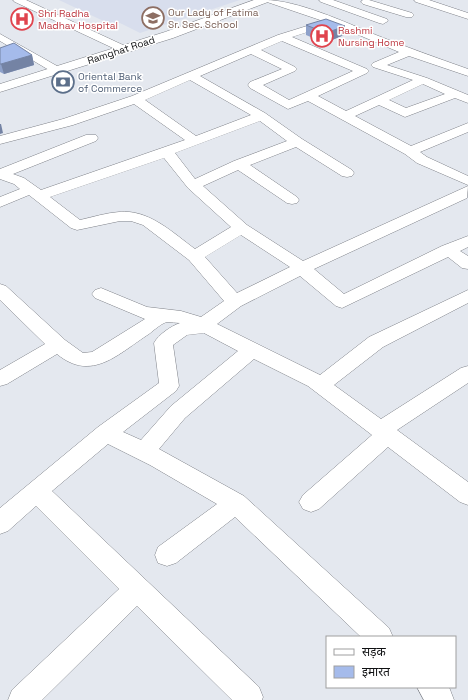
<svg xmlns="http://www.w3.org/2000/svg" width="468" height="700" viewBox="0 0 468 700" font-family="'Space Grotesk','Noto Sans Devanagari',sans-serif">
<rect width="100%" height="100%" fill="#e4e8ef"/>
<polygon fill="#d8deed" points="59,0 240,0 140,33 120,23 112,25"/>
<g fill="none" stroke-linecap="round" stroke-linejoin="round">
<g stroke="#7f8289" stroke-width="1">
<g id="minor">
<polygon points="13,0 26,0 123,45 124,47 119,50 115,49 15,2"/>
<path d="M265,0C297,0 345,22 376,35C406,47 437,58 468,69V76L409,56L387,65L427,78L468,95V103L455,98L405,117L379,105L355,116L411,146L468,123V132L420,152L427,157L468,176V185L417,163L405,154L308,101L288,109L250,88L248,85L250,82L282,69L251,54L200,76L265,113L302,139L352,170L354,173L352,176L347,177L342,176L296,147L250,165L297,197L299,200L297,203L292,204L287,203L238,170L203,186L247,225L303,261L468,186L467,198L314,269L344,294L442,246L468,236V247L460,251L468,256V269L462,268L448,257L342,308L336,306L300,276L241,306L217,324L320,375L369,337L468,290V303L383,347L334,385L381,419L461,368L468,366V383L397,430L468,482V505L460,502L388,447L319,509L311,512L303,509L299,502L303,495L372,435L308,386L254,359L185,418L159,449L244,496L389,628L393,637H361L235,517L176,563L167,566L158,563L155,555L158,547L217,504L150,465L108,444L52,491L259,687L263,697L262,700H232L137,606L42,700H8L12,690L119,589L36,506L8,531L0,534V508L98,427L159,383L154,343C158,335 171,326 180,323C176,323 171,322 167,322C162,323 154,330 149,334C119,353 92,383 57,354L7,384L0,386V370L45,344L0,300V284L6,286L65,340L83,353L92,352L145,319L95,298L92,294L95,290L101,288L147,307L181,311L201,317L224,301L189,260L143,225L131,221H120L77,230L71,228L29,195L0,207V197L20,189L14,184L0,179V169L86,135H96L98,138L96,141L13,174L24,178L41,190L185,140L134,104L73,125L0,144V136L63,119L132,96L278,35L323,21L267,2ZM333,24L399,52L373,63L371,65L373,67L413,80L346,111L318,96L367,73L369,71L367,69L292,37ZM282,41L353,71L289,100L263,85L295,71L297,69L295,67L261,50ZM190,80L251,115L196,136L145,100ZM423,84L445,94L406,108L389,100ZM260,121L287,141L234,161L195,179L175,153ZM164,158L188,188L231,227L195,249C173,233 149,209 119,212C106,213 93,217 80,220L50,197ZM241,235L290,267L237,293L205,257ZM204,333L238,351L171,406L141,440L123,432L176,391L179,386L173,345L187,335Z"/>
<polygon points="319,0 333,0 387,19 388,21 383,24 379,23 321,2"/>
<polygon points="363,0 369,0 412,13 414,15 412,17 406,17 363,4 361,2"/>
<polygon points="414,0 429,0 468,13 468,19 416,2"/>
<polygon points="0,34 57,66 59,68 57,70 49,70 0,41"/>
<polygon points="417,687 449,687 454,700 424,700"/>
</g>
</g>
<g stroke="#7f8289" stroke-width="1">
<polygon id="major" points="254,0 269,0 268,2 173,38 0,92 0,84 165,32"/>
</g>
<use href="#minor" fill="#fff" fill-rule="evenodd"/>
<use href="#major" fill="#fff" fill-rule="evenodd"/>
</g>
<g fill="#8ea1ca">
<polygon points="306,25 345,26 344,35 325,43 306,35"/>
<polygon points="0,48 32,55 34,65 4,74 0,72"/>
</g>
<g fill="#7483a4">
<polygon points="345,26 344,35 325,43 326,33"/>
<polygon points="32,55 34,65 4,74 1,64"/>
<polygon points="0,124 1,124 3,133 0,134"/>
</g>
<g fill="#a5bbeb" stroke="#7483a4">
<polygon points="326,19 345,26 326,33 306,25"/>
<polygon points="14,43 32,55 1,64 0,64 0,48"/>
</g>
<defs>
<g id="school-ring" transform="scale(1.15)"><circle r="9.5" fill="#fff" stroke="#8d6e63" stroke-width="1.5"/><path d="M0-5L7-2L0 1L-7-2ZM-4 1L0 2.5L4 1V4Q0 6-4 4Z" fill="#8d6e63"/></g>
<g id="hospital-ring" transform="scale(1.15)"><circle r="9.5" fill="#fff" stroke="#e0444e" stroke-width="1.5"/><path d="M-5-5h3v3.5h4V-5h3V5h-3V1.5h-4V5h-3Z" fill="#e0444e"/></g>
<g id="bank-ring" transform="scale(1.15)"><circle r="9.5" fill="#fff" stroke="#5c6f8a" stroke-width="1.5"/><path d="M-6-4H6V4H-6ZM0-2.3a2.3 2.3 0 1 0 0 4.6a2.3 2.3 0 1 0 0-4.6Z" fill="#5c6f8a"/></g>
</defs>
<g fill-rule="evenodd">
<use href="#school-ring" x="153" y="18"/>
<use href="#hospital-ring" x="22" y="19"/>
<use href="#hospital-ring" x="322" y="36"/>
<use href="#bank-ring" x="63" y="82"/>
</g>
<g text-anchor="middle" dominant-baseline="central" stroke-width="3" stroke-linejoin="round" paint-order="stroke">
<g font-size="10" fill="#785e54" stroke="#fff" text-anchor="start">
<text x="168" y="12">Our Lady of Fatima<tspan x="168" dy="12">Sr. Sec. School</tspan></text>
</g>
<g font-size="10" fill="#be3a42" stroke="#fff" text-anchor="start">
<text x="38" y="13">Shri Radha<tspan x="38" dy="12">Madhav Hospital</tspan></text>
<text x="338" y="30">Rashmi<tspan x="338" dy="12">Nursing Home</tspan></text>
</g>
<g font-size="10" fill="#0f1012" stroke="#fff">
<text transform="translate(121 50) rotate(-18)">Ramghat Road</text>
</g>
<g font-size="10" fill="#4e5e75" stroke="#fff" text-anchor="start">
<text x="78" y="76">Oriental Bank<tspan x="78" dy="12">of Commerce</tspan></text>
</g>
</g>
<rect x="326" y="636" width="130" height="52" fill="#ffffff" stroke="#9f9fa0"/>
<rect x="334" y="649" width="20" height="6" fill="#ffffff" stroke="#9f9fa0"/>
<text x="362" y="656" font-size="12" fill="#0f1012">सड़क</text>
<rect x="334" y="666" width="20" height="12" fill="#a5bbeb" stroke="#9f9fa0"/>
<text x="362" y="676" font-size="12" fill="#0f1012">इमारत</text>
</svg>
